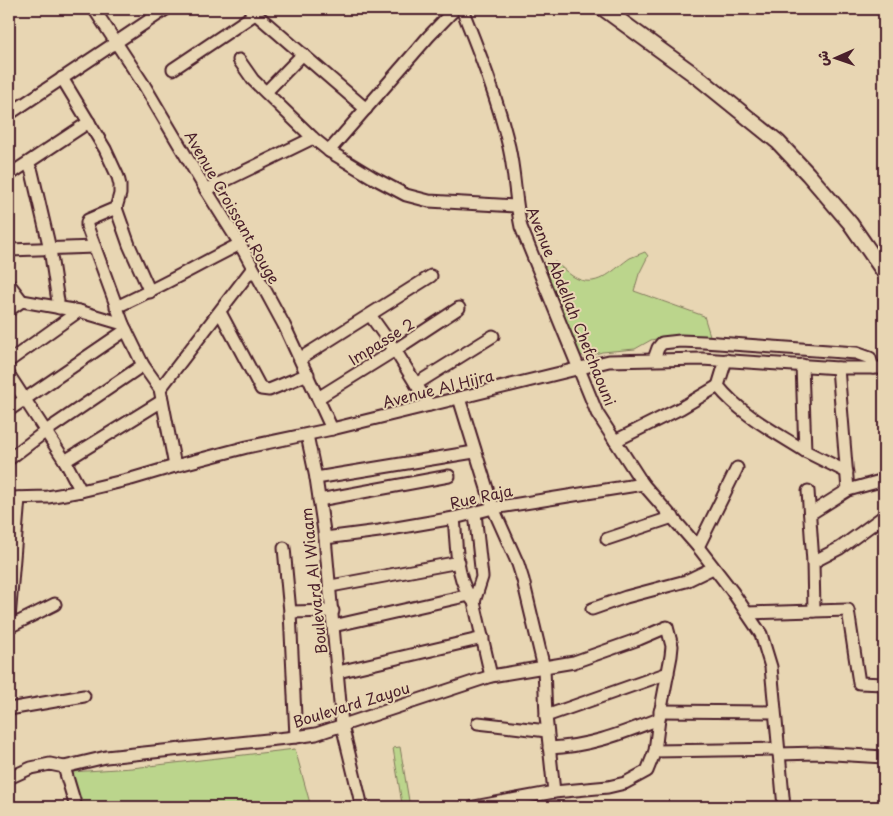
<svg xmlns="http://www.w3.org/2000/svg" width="893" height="816" viewBox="0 0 893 816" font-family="'Playpen Sans','Playpen Sans Arabic',sans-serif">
<rect width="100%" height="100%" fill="#e8d6b3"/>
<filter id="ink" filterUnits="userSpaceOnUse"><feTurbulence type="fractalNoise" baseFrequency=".02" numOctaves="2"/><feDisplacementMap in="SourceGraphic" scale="10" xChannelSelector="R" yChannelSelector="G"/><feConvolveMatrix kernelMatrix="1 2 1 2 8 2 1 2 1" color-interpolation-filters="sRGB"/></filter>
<g filter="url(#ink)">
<g fill="#bbd58c" stroke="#827a5c">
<path d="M645,252L648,256L639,274L634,291L704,316L712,342L661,338L651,340L635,349L602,352L589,356H583L579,354L543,267L555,262C562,267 570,276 578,279C599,288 615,268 630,258C635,256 640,254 645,252Z"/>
<polygon points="400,747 409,801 411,807 402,807 402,804 393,748"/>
<polygon points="295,749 311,807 82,807 71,772 132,768"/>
</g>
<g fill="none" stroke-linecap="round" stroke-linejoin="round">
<g stroke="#4a1f2b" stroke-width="15">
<g id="minor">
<polyline points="94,9 144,85 206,190 240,244 284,325 332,429"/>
<polyline points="250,9 366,109"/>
<path d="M462,9C480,54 498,100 509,147C515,173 515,200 521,227L597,413L643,484L698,547L732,591L761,634L771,667L784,807"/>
<polyline points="239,60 253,80 313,138 329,151 372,177 406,195 429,201 516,206"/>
<polyline points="173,69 255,14"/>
<polyline points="62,78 105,149 118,177 120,185 120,194 116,208 88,220 87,222 87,226 123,324 143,365 160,389 175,466"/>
<polyline points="266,92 303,54"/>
<polyline points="9,114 166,9"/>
<polyline points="329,151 429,36 455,9"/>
<polyline points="28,163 32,172 50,249 59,308"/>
<polyline points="9,175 89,122"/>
<polyline points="206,190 313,138"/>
<polyline points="116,208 129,245 150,292"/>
<polyline points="9,250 95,247"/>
<polyline points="9,284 22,301 79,311 123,324"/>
<path d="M116,307C158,288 198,265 240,244"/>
<polyline points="9,310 22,301"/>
<polyline points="220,312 261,389 269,390 308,374"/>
<polyline points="370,315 395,350 429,405"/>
<polyline points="301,358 431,276"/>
<polyline points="654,359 658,348 662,343 680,341 704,342 856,353 870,358 873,368"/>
<path d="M726,360L718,386C740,414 775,432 805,451"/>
<polyline points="9,361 79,311"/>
<polyline points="802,365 805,451 847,472"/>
<polyline points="838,368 848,490"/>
<polyline points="9,375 65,461 81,491"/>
<polyline points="416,384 493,336"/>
<polyline points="160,389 252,269"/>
<polyline points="318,398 395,350 459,308"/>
<polyline points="459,398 493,508 518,564 523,580 544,668 546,716 554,792"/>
<polyline points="9,410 126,330"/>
<polyline points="307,435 316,478 325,538 342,725 362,807"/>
<polyline points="615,441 681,408 718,386"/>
<polyline points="9,459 46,431 143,365"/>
<polyline points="65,461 162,401"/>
<polyline points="316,478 474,452"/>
<polyline points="808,491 813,562 814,611"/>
<polyline points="9,498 48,497 81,491 131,479 175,466 247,447 332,429 609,361 702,359 838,368 880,368 884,370"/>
<polyline points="319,500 449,476"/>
<polyline points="810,514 848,490 884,480"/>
<path d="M454,518C457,545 455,581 474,602L491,676"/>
<polyline points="325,538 379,531 454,518 493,508 643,484"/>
<polyline points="607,539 673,517"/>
<polyline points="698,547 737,468"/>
<polyline points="284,548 290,612 296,737"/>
<polyline points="813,562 840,548 884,516"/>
<polyline points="331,586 459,562"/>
<polyline points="474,602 482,577 475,513"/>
<polyline points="592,609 626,597 686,581 713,568"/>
<polyline points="290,612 333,611"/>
<polyline points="747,613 848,610 859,683 884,684"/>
<polyline points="9,619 19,498"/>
<polyline points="333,626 474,594"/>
<polyline points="9,627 55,604"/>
<polyline points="338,672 483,638"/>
<polyline points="9,709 84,696"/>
<polyline points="660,711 774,712"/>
<polyline points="546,716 668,673"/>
<polyline points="478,723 547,731"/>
<path d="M549,748C591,746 620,734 659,719"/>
<polyline points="655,751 778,749"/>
<polyline points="779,754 817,753 884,757"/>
<polyline points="64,767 76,807"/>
<polyline points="9,778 31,768 50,764 64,767 106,757 296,737 316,734 491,676 574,662 639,639 667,627 672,646 671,656 659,719 655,751 647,771 625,783 608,787 554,792 474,807"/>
</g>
</g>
<g stroke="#4a1f2b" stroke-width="18">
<polyline id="major" points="604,9 699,78 778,142 808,174 850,223 884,272"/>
</g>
<use href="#minor" stroke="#e8d6b3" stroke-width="11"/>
<use href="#major" stroke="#e8d6b3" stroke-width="14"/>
</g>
</g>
<g text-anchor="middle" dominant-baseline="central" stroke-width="4" stroke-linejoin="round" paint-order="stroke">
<g font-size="15" fill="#4a1f2b" stroke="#e8d6b3">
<text transform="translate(233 207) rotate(60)">Avenue Croissant Rouge</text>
<text transform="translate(572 306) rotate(68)">Avenue Abdellah Chefchaouni</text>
<text transform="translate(381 341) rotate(-32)">Impasse 2</text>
<text transform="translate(438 388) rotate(-14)">Avenue Al Hijra</text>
<text transform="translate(481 496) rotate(-12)">Rue Raja</text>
<text transform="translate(313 581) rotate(-96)">Boulevard Al Wiaam</text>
<text transform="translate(351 704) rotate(-17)">Boulevard Zayou</text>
</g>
</g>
<rect width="893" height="816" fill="none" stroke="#e8d6b3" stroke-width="30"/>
<rect x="15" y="15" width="863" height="786" fill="none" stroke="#4a1f2b" stroke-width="2" filter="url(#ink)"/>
<g transform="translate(836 58) rotate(268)" stroke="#e8d6b3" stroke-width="4" paint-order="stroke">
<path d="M0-4L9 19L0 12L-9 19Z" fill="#4a1f2b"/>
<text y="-8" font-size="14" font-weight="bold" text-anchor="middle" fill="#4a1f2b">ش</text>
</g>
</svg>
